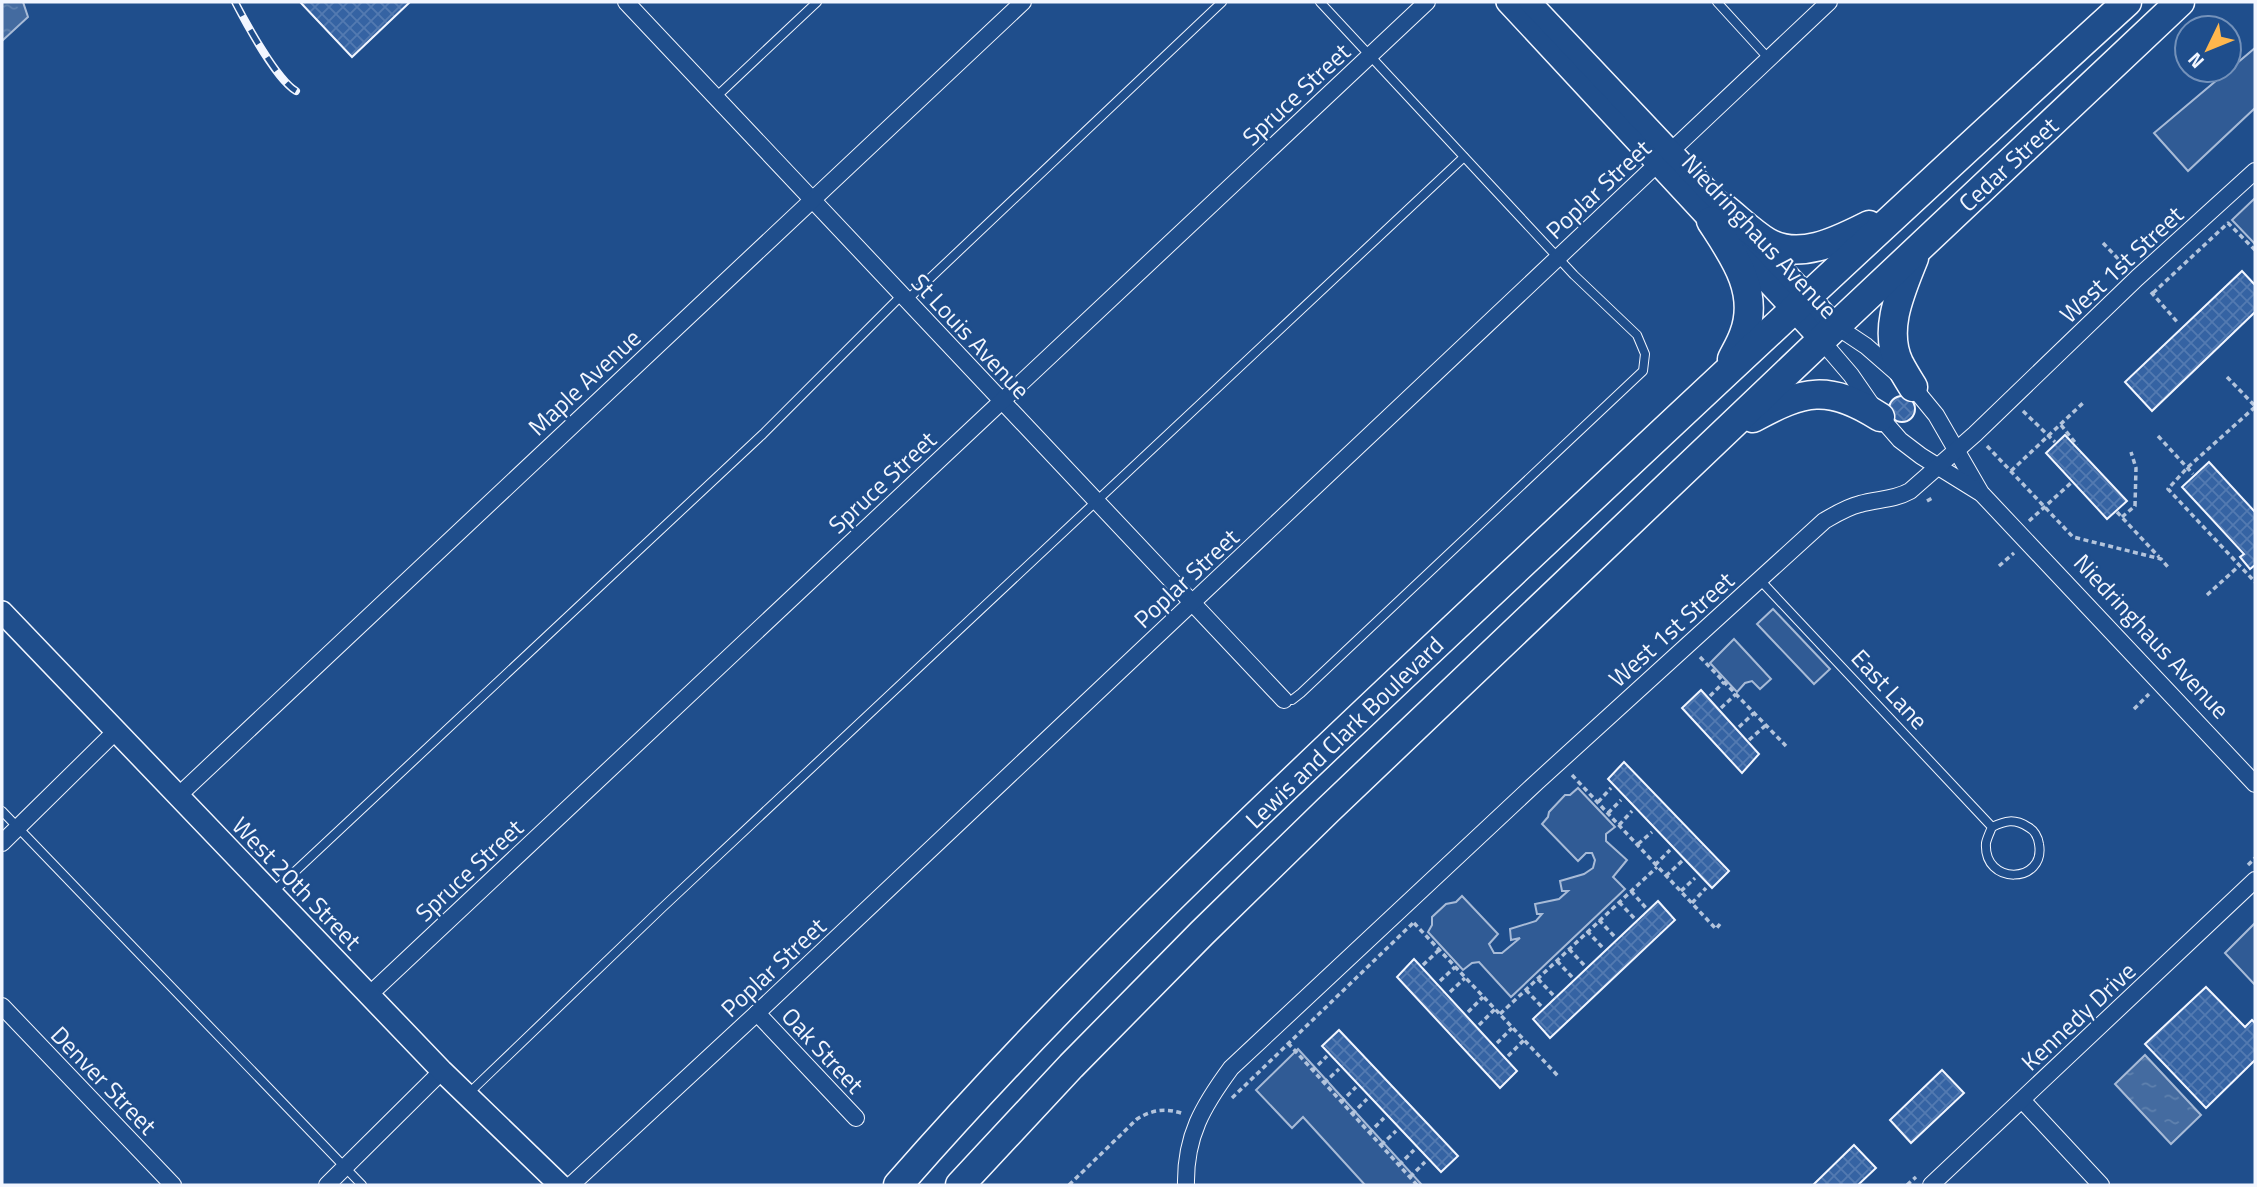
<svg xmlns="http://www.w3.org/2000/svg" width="2257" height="1187" viewBox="0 0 2257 1187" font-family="'Titillium Web',sans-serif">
<defs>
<pattern id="water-ripples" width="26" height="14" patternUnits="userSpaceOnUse" patternTransform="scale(1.75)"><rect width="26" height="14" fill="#446ba0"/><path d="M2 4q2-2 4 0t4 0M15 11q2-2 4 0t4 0" fill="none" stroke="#5f81ae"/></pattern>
<pattern id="building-cross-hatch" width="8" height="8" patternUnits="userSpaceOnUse" patternTransform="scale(1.75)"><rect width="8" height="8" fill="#3563a3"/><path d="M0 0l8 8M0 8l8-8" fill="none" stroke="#537ab1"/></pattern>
</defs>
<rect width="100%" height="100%" fill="#1f4e8c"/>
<g fill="#305b95" stroke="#a8bbd7" stroke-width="2">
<polygon points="2255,48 2255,108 2188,171 2154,133"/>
<polygon points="2255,198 2255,244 2232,220"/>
<polygon points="1773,609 1830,669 1814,684 1757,624"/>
<polygon points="1734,639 1771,679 1760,689 1752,681 1745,683 1737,692 1710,663"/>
<polygon points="1578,788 1615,827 1606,834 1606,841 1627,860 1613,877 1625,889 1511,997 1479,962 1472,963 1463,970 1428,932 1432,925 1432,917 1446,904 1456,902 1462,896 1498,934 1489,944 1494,953 1502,953 1520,938 1511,940 1510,929 1536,921 1542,914 1537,914 1535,904 1559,899 1568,891 1562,891 1560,881 1584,874 1593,868 1595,860 1592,853 1586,853 1578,861 1542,824 1548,817 1549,812 1565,795 1570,795"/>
<polygon points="2255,923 2255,985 2225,953"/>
<polygon points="1298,1049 1422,1185 1365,1185 1303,1117 1292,1128 1256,1090"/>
</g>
<g fill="url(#water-ripples)" stroke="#a8bbd7" stroke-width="2">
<polygon points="2,2 23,2 28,17 2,41"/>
<polygon points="2145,1055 2201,1115 2171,1144 2115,1084"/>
</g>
<g fill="url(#building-cross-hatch)" stroke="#f2f6ff" stroke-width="2">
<polygon points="300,2 410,2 352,57"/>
<polygon points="2242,271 2255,285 2255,312 2152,411 2125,382"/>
<circle cx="1902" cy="409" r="13"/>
<polygon points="2065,435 2127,501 2107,519 2046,453"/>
<polygon points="2209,462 2255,512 2255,565 2250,569 2240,557 2244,554 2182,487"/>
<polygon points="1701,690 1759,754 1742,773 1682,708"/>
<polygon points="1624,762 1729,871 1712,888 1608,779"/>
<polygon points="1658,901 1675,920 1550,1038 1533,1019"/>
<polygon points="1414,959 1517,1071 1500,1088 1397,977"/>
<polygon points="2206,987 2245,1027 2252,1020 2255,1023 2255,1060 2206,1108 2145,1044"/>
<polygon points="1339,1030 1458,1156 1441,1172 1322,1046"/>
<polygon points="1942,1070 1964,1093 1911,1143 1890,1120"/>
<polygon points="1854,1145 1876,1168 1858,1185 1813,1185"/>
</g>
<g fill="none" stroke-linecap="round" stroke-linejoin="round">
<g stroke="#f2f6ff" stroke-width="10">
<g id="service">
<polyline points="1717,2 1769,59"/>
<polyline points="716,97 817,2"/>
<polyline points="907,300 1222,2"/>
<path d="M1759,579L1992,827C1990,832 1987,838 1986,843C1983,886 2046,884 2039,844C2038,837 2034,830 2028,827C2014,818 2005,821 1992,827"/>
<polyline points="1284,700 1292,700 1301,693 1643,371 1645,354 1637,335 1574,275 1320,2"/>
<polyline points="2,811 362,1185"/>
<polyline points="272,893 763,434 902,295"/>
<polyline points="469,1093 663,907 1464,157"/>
</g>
</g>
<g stroke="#f2f6ff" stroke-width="18">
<g id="minor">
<polyline points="626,2 1284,700"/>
<polyline points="1836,326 1866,346 1913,387 1936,415 1981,493 2255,784"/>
<polyline points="1821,340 1851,375 1880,417 1900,440 1921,456 1979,492"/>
<polyline points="178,796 1023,2"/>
<polyline points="2,843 116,731"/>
<polyline points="369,995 1427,2"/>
<polyline points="2,1006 173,1185"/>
<polyline points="757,1013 856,1118"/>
<polyline points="2022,1100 2101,1185"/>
<polyline points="327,1185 442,1071"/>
<polyline points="571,1185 757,1013 1829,2"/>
<path d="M1186,1185C1185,1136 1203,1106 1231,1068L1537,782L1824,521C1836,514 1847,507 1860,504C1877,499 1894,500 1910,491L1975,434L2137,278L2255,171"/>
<polyline points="1931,1185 2255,880"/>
</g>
</g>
<g stroke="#f2f6ff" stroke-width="24">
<g id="tertiary">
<polyline points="1507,2 1821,340"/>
<polyline points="1530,2 1836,326"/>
<polyline points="2,612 442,1071 560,1185"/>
</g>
</g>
<g stroke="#f2f6ff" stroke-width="31">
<g id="trunk">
<path d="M1724,208C1738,219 1752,233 1767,242C1800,261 1839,240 1869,225"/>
<path d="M1711,221C1733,255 1760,291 1744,334C1741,343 1736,351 1732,359"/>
<path d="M1913,387C1908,379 1903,371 1899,363C1883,329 1901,291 1914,258"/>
<path d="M1753,418C1804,390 1828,384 1880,417"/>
<path d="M898,1185C1071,987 1264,807 1455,627C1678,417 1901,208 2127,2"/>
<polyline points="960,1185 1071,1066 1202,933 1328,810 1836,326 2180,2"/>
</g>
</g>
<g stroke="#b3c4dc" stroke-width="3.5" stroke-dasharray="5 3.5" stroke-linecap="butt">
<polyline points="2103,243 2126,267"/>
<polyline points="2151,292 2179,324"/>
<polyline points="2153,293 2228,223 2255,250"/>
<polyline points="2227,377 2255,406"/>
<polyline points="2255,407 2187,468 2168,489 2255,582"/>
<polyline points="2023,411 2055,442"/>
<polyline points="2061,425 2077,445"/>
<polyline points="2158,436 2193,474"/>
<polyline points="1987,446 2073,537 2161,559 2168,567"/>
<polyline points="2011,471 2083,403"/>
<polyline points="1927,501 1934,497"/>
<polyline points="2117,512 2159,557"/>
<polyline points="2122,517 2135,506 2136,468 2131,452"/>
<polyline points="2029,521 2072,482"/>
<polyline points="1999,566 2014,553"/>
<polyline points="2207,595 2240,565"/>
<polyline points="1700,657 1786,746"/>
<polyline points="1710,696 1724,682"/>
<polyline points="1721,708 1736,694"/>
<polyline points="2134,709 2149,694"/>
<polyline points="1739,727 1754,713"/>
<polyline points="1749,740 1766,725"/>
<polyline points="1572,775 1716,929 1720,924"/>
<polyline points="1598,802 1611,788"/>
<polyline points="1608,813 1621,800"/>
<polyline points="1619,825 1632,811"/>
<polyline points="1638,844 1652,832"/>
<polyline points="1655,865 1670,850"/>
<polyline points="2248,865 2255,858"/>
<polyline points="1666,876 1682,861"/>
<polyline points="1631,891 1646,908"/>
<polyline points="1681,891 1695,878"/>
<polyline points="1619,902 1635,919"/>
<polyline points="1692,903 1706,888"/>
<polyline points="1599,920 1615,937"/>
<polyline points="1414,923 1558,1076"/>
<polyline points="1587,931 1604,949"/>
<polyline points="1569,949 1585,966"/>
<polyline points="1557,961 1573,978"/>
<polyline points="1423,965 1439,950"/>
<polyline points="1538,979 1556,998"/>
<polyline points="1440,981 1455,967"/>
<polyline points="1526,990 1543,1008"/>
<polyline points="1450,992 1465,978"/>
<polyline points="1468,1012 1483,997"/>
<polyline points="1500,1014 1657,867"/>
<polyline points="1479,1025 1495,1009"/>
<polyline points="1288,1043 1417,1185"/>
<polyline points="1497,1043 1512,1028"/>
<polyline points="1508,1056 1524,1040"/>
<polyline points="1312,1071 1327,1056"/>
<polyline points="1324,1083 1339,1069"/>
<polyline points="1232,1098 1413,923"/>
<polyline points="1341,1102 1356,1087"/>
<polyline points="1352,1114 1367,1099"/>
<polyline points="1369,1133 1384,1118"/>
<polyline points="1381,1145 1396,1131"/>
<polyline points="1399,1165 1414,1150"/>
<polyline points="1410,1177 1425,1162"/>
<path d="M1069,1185L1137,1119C1153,1109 1167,1108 1184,1114"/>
<polyline points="1907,1185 1916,1177"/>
</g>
<use href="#service" stroke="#1f4e8c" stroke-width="8"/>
<use href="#minor" stroke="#1f4e8c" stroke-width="16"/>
<use href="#tertiary" stroke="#1f4e8c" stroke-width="21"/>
<use href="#trunk" stroke="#1f4e8c" stroke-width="28"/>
<g stroke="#f2f6ff" stroke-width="8">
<path id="rail" d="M235,2C247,25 277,80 296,91"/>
</g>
<use href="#rail" stroke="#1f4e8c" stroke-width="5" stroke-dasharray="16" stroke-linecap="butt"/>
</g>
<g text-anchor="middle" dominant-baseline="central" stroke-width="5" stroke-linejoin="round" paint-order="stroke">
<g font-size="24" fill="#f2f6ff" stroke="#1f4e8c">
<text transform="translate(1296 94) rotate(-43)">Spruce Street</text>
<text transform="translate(2008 164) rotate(-43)">Cedar Street</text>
<text transform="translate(1598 189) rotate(-43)">Poplar Street</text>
<text transform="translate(1760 236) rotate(47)">Niedringhaus Avenue</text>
<text transform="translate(2121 264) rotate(-43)">West 1st Street</text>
<text transform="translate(971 336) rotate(47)">St Louis Avenue</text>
<text transform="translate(584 382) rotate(-43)">Maple Avenue</text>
<text transform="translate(882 482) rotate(-43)">Spruce Street</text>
<text transform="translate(1186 578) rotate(-43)">Poplar Street</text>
<text transform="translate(1671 629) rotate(-42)">West 1st Street</text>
<text transform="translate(2152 636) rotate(47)">Niedringhaus Avenue</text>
<text transform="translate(1890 689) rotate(47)">East Lane</text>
<text transform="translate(1344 732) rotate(-44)">Lewis and Clark Boulevard</text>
<text transform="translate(469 870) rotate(-43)">Spruce Street</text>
<text transform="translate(297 883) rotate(46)">West 20th Street</text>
<text transform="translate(773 967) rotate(-43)">Poplar Street</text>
<text transform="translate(2078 1016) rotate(-43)">Kennedy Drive</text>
<text transform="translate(823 1050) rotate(47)">Oak Street</text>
<text transform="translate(104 1080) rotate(46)">Denver Street</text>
</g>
</g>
<rect width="2257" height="1187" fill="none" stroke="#f2f6ff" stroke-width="7"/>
<g transform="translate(2208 49) rotate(227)"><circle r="33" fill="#1f4e8c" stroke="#7391ba" stroke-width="2"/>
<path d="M0-5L12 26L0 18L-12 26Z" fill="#ffb74d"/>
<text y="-10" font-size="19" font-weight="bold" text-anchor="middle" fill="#f2f6ff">N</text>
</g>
</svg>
